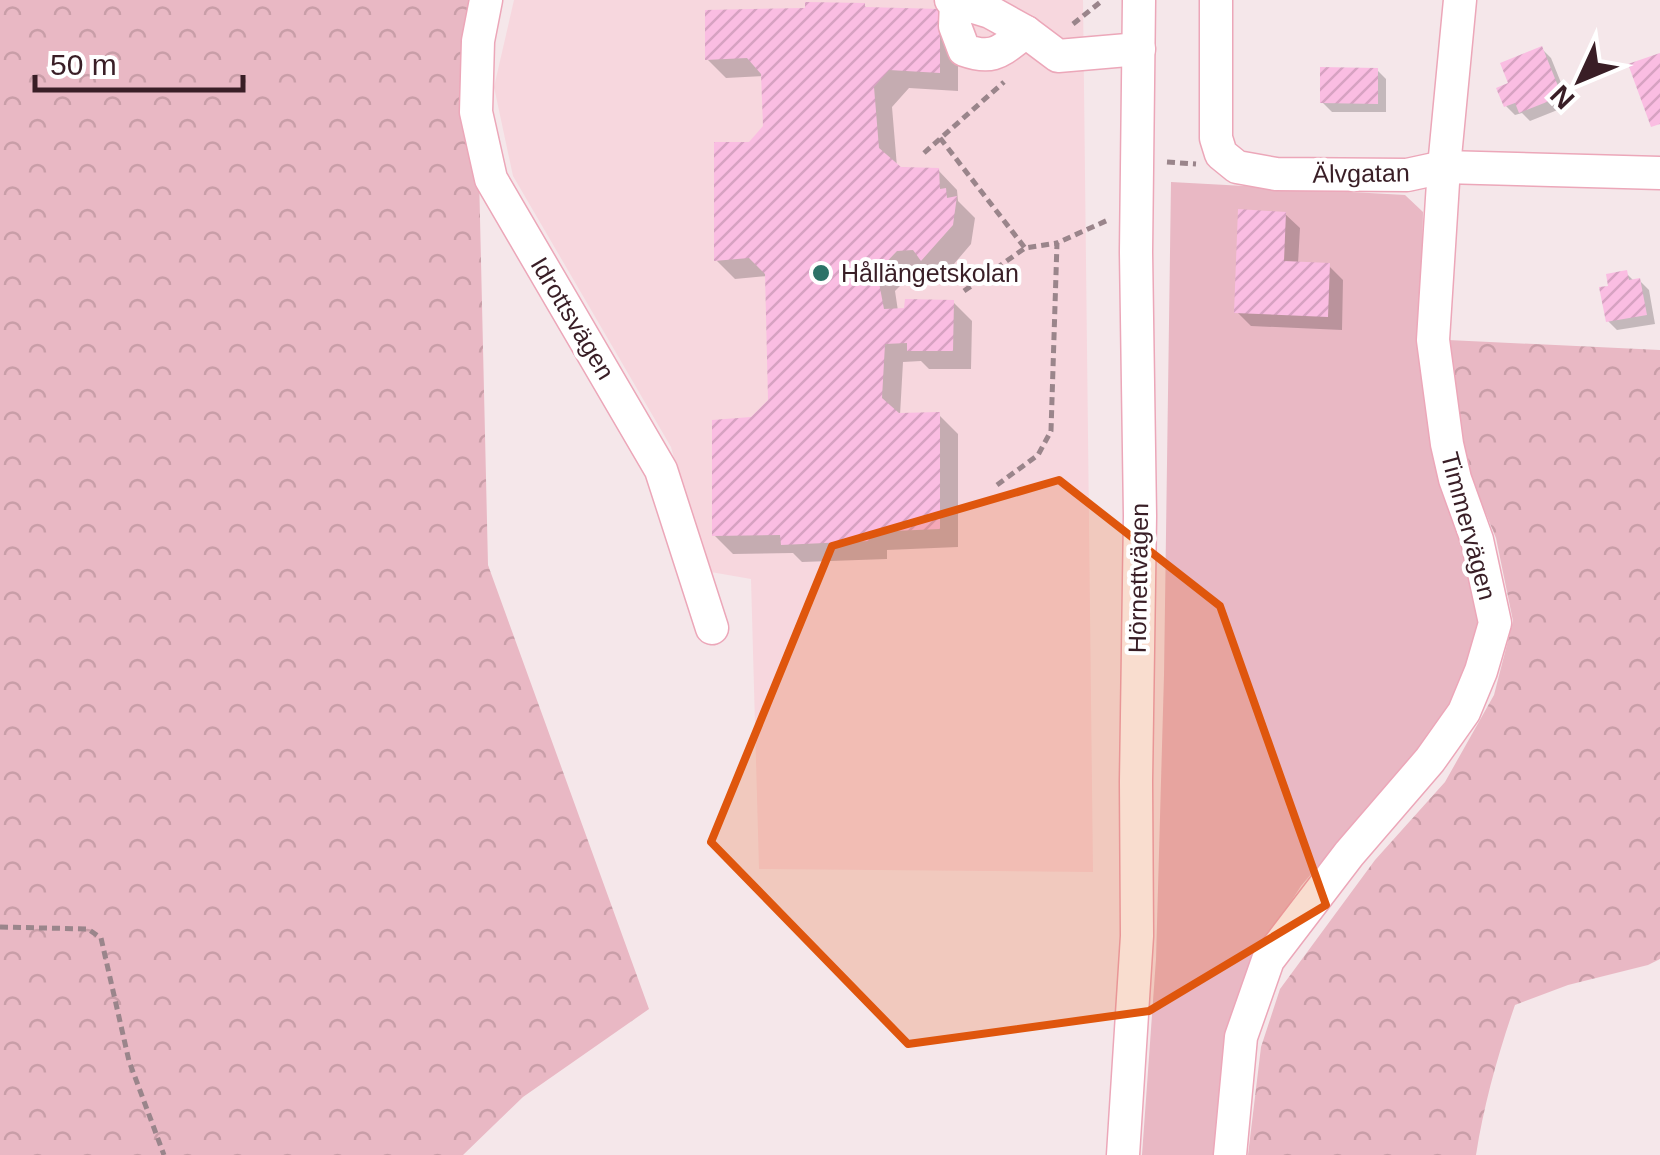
<svg xmlns="http://www.w3.org/2000/svg" width="1660" height="1155" viewBox="0 0 1660 1155" font-family="Helvetica,sans-serif">
<defs>
<pattern id="forest-crowns" width="20" height="18" patternUnits="userSpaceOnUse" patternTransform="scale(2.5)"><rect width="20" height="18" fill="#e9b8c4"/><path d="M2 6a3 3 0 1 1 6 0M12 15a3 3 0 1 1 6 0" fill="none" stroke="#c99ea8"/></pattern>
<pattern id="building-hatch" width="6" height="6" patternUnits="userSpaceOnUse" patternTransform="scale(2.5)"><rect width="6" height="6" fill="#fabde2"/><path d="M-1 1l2-2M0 6l6-6M5 7l2-2" fill="none" stroke="#d7a2c2"/></pattern>
</defs>
<rect width="100%" height="100%" fill="#f5e7ea"/>
<polygon fill="#f7d7de" points="514,0 1083,0 1093,872 759,869 751,579 705,571 671,447 513,176 494,87"/>
<polygon fill="#e9b8c4" points="1171,182 1405,195 1423,212 1421,318 1462,538 1483,622 1459,693 1425,740 1301,886 1257,954 1233,1011 1225,1046 1218,1155 1142,1155 1156,959 1164,675"/>
<g fill="url(#forest-crowns)">
<polygon points="0,0 475,0 488,565 649,1009 523,1097 463,1155 0,1155"/>
<path d="M1448,340L1660,350V959L1648,965L1568,985L1515,1005C1498,1054 1484,1104 1476,1155H1248L1261,1047L1280,989L1375,860L1445,782L1494,695L1513,621L1496,538L1469,473L1454,402Z"/>
</g>
<g fill="#0003">
<polygon points="864,5 868,10 958,31 958,91 909,88 892,107 897,167 938,170 957,190 958,201 975,218 971,244 942,278 932,268 917,269 895,291 898,311 953,302 972,321 971,369 929,369 921,361 903,362 900,415 939,415 958,434 958,547 887,550 887,559 802,562 793,553 733,554 714,535 752,420 770,401 768,276 735,279 716,260 750,144 765,127 764,76 726,78 707,59 807,10"/>
<polygon points="1542,49 1551,58 1570,105 1530,121 1522,113 1515,115 1506,106 1511,84"/>
<polygon points="1377,70 1386,79 1386,112 1332,112 1322,102"/>
<polygon points="1285,214 1300,228 1298,264 1329,266 1343,280 1342,330 1251,326 1237,312"/>
<polygon points="1626,273 1635,282 1640,281 1649,290 1655,324 1617,330 1608,321 1611,288"/>
</g>
<g fill="url(#building-hatch)">
<polygon points="805,2 865,3 865,7 940,9 940,73 889,70 874,87 879,148 901,167 939,168 940,189 946,188 947,198 957,196 953,225 921,261 913,250 897,251 877,272 884,309 904,308 905,299 954,300 953,351 907,351 907,343 885,344 882,398 899,413 940,412 940,529 869,532 869,541 781,545 780,535 712,536 712,420 751,417 768,400 765,274 749,258 714,261 714,142 749,142 763,126 761,74 747,58 705,60 705,10 805,8"/>
<polygon points="1542,46 1562,96 1519,113 1515,103 1504,107 1496,88 1508,83 1500,63"/>
<polygon points="1660,53 1660,124 1651,127 1628,64"/>
<polygon points="1320,67 1378,68 1378,104 1320,103"/>
<polygon points="1238,209 1286,212 1284,261 1330,263 1328,317 1234,313"/>
<polygon points="1627,270 1629,280 1640,278 1647,315 1606,322 1599,287 1608,286 1606,274"/>
</g>
<g fill="none" stroke-linecap="round" stroke-linejoin="round">
<g stroke="#eca7b9" stroke-width="35">
<g id="minor">
<polyline points="486,0 478,41 476,112 491,179 661,470 712,628"/>
<polyline points="951,0 990,12 1026,32 1058,56 1139,49"/>
<polyline points="1216,0 1216,138 1221,154 1237,167 1276,174 1407,175 1444,167 1660,173"/>
<path d="M956,2L955,26L964,50C995,61 1001,50 1026,32"/>
<polyline points="1123,1155 1137,936 1136,782 1140,516 1136,252 1139,0"/>
<polyline points="1230,1155 1241,1037 1268,960 1349,854 1430,760 1464,712 1481,671 1495,623 1477,540 1455,479 1447,444 1433,340 1444,167 1460,0"/>
</g>
</g>
<g stroke="#9a858b" stroke-width="5" stroke-dasharray="8 5" stroke-linecap="butt">
<polyline points="1073,24 1103,0"/>
<polyline points="940,138 1025,248"/>
<polyline points="924,153 1004,82"/>
<polyline points="1167,162 1196,164"/>
<polyline points="964,291 1025,248 1057,243"/>
<polyline points="997,485 1038,455 1051,431 1057,243 1108,220"/>
<polyline points="0,927 88,929 101,938 129,1061 164,1155"/>
</g>
<use href="#minor" stroke="#fff" stroke-width="32"/>
</g>
<path fill="#df560d" fill-opacity="0.2" stroke="#df560d" stroke-width="8" stroke-linejoin="round" d="M1059,480L1220,606L1326,905L1149,1011L908,1044L711,842L832,546Z"/>
<circle fill="#2c7267" stroke="#fff" stroke-width="4" cx="821" cy="273" r="10"/>
<g text-anchor="middle" dominant-baseline="central" stroke-width="8" stroke-linejoin="round" paint-order="stroke">
<g font-size="25" fill="#391e26" stroke="#fff">
<text transform="translate(1361 173) rotate(-1)">Älvgatan</text>
<text transform="translate(573 318) rotate(59)">Idrottsvägen</text>
<text transform="translate(1469 526) rotate(75)">Timmervägen</text>
<text transform="translate(1138 578) rotate(-89)">Hörnettvägen</text>
</g>
<g font-size="25" fill="#391e26" stroke="#fff" text-anchor="start">
<text x="841" y="273">Hållängetskolan</text>
</g>
</g>
<g transform="translate(1580 80) rotate(226)" stroke="#ffffff" stroke-width="8" paint-order="stroke">
<path d="M0-8L18 38L0 25L-18 38Z" fill="#391e26"/>
<text y="-15" font-size="28" font-weight="bold" text-anchor="middle" fill="#391e26">N</text>
</g>
<path d="M35 75v15h208v-15" fill="none" stroke="#391e26" stroke-width="5"/>
<text x="50" y="75" font-size="30" fill="#391e26" stroke="#ffffff" stroke-width="8" paint-order="stroke">50 m</text>
</svg>
